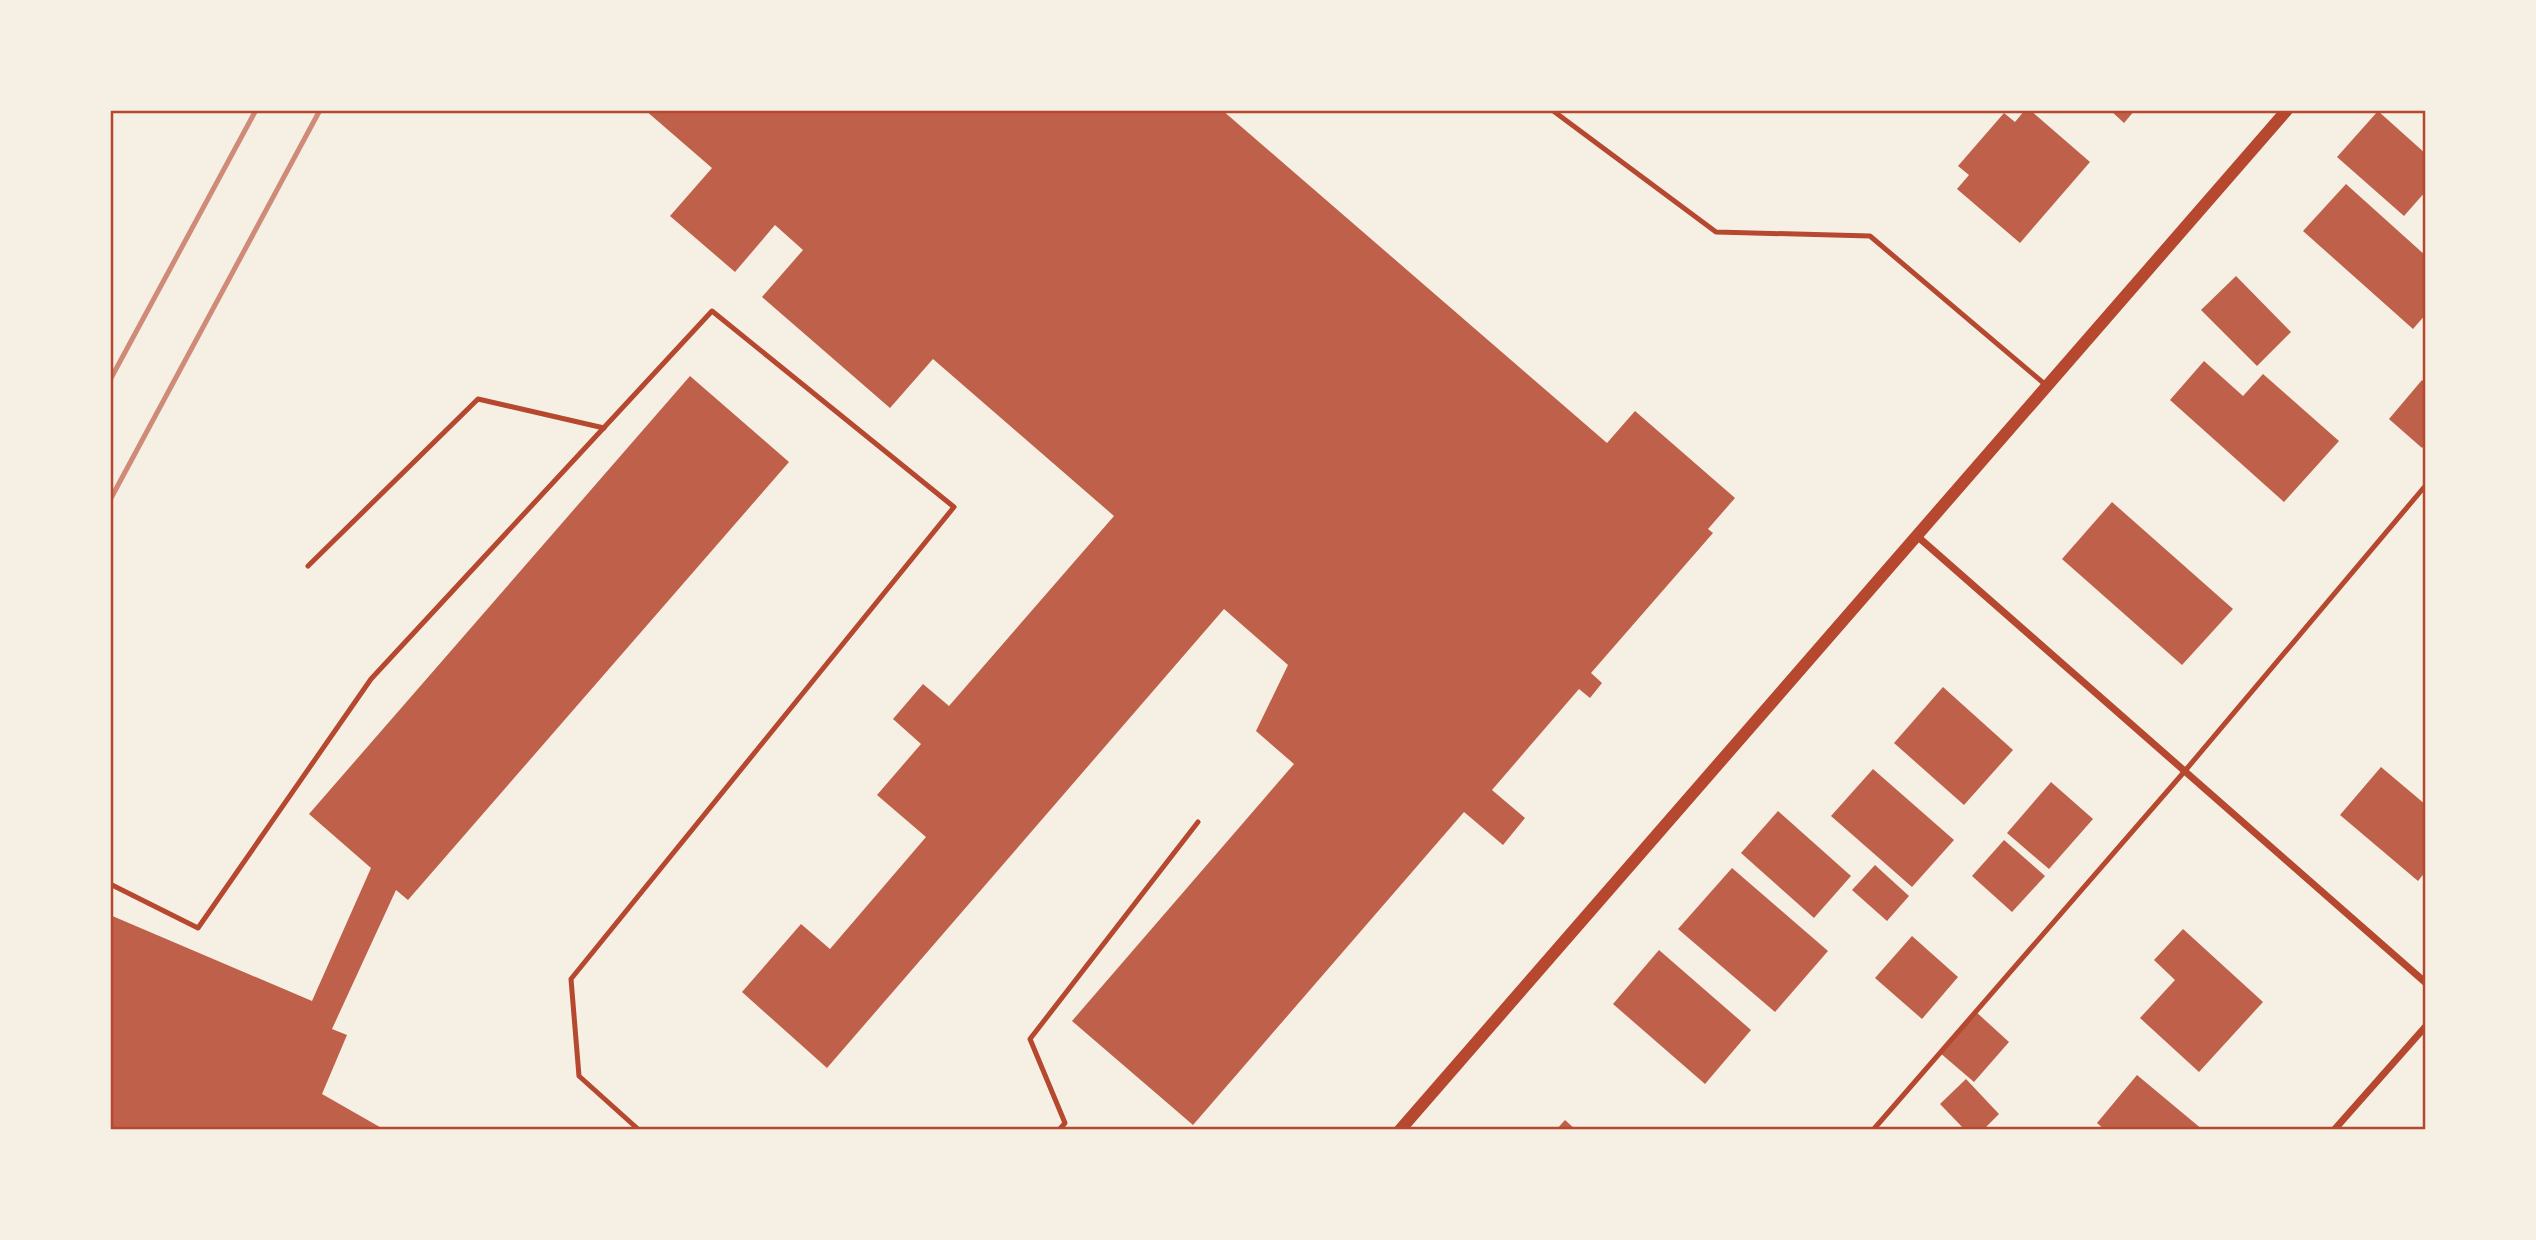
<svg xmlns="http://www.w3.org/2000/svg" width="2536" height="1240" viewBox="0 0 2536 1240" font-family="Spectral,serif">
<rect width="100%" height="100%" fill="#f6efe4"/>
<g fill="#bf614a">
<polygon points="645,110 1222,110 1607,443 1635,411 1735,498 1708,529 1713,533 1591,673 1602,683 1590,698 1579,689 1492,790 1525,818 1503,845 1464,812 1193,1125 1072,1021 1294,764 1256,731 1288,665 1224,609 827,1068 742,992 801,924 830,949 926,837 877,795 921,744 893,719 923,684 949,706 1114,516 933,359 890,408 762,297 803,250 775,225 735,272 670,216 712,168"/>
<polygon points="2025,110 2030,110 2090,162 2020,243 1957,189 1969,175 1958,166 2004,113 2015,122"/>
<polygon points="2110,110 2135,110 2124,123"/>
<polygon points="2378,111 2426,154 2426,191 2404,216 2337,157"/>
<polygon points="2346,184 2426,256 2426,314 2413,329 2303,231"/>
<polygon points="2236,276 2291,332 2257,366 2201,310"/>
<polygon points="2204,361 2243,396 2263,374 2339,441 2284,502 2170,400"/>
<polygon points="690,376 789,462 408,900 396,890 332,1029 347,1035 322,1094 385,1130 110,1130 110,915 312,1001 371,868 309,814"/>
<polygon points="2422,380 2426,384 2426,443 2422,448 2389,419"/>
<polygon points="2112,502 2233,609 2182,665 2062,559"/>
<polygon points="1943,687 2013,750 1964,805 1894,743"/>
<polygon points="2381,767 2426,805 2426,871 2418,881 2340,815"/>
<polygon points="1873,769 1954,840 1912,887 1831,816"/>
<polygon points="2051,782 2093,819 2049,869 2007,833"/>
<polygon points="1778,811 1851,876 1814,918 1741,853"/>
<polygon points="2004,840 2045,876 2012,912 1972,876"/>
<polygon points="1875,865 1909,896 1887,921 1852,890"/>
<polygon points="1732,868 1828,951 1775,1012 1678,929"/>
<polygon points="2183,929 2263,1002 2199,1072 2140,1018 2175,980 2154,960"/>
<polygon points="1912,936 1958,977 1922,1019 1875,978"/>
<polygon points="1659,950 1751,1030 1705,1084 1613,1004"/>
<polygon points="1975,1011 2009,1042 1974,1082 1939,1052"/>
<polygon points="2137,1075 2203,1130 2105,1130 2097,1123"/>
<polygon points="1966,1079 1999,1114 1983,1130 1965,1130 1940,1104"/>
<polygon points="1565,1120 1576,1130 1556,1130"/>
</g>
<g fill="none" stroke-linecap="round" stroke-linejoin="round">
<g stroke="#b5482f" stroke-width="5">
<polyline points="1552,110 1716,232 1870,236 2047,386"/>
<polyline points="308,566 478,399 604,428"/>
<polyline points="110,884 198,928 371,679 712,311 954,507 571,979 579,1076 639,1130"/>
<polyline points="1059,1130 1065,1123 1030,1039 1198,822"/>
<polyline points="1873,1130 2184,772 2426,485"/>
</g>
<g stroke="#b5482f" stroke-width="7">
<polyline points="1917,536 2426,983"/>
<polyline points="2334,1130 2426,1026"/>
</g>
<polyline stroke="#b5482f" stroke-width="12" points="1400,1130 2287,110"/>
<g stroke="#cf8b77" stroke-width="5">
<polyline points="110,380 256,110"/>
<polyline points="110,500 320,110"/>
</g>
</g>
<rect width="2536" height="1240" fill="none" stroke="#f6efe4" stroke-width="224"/>
<rect x="112" y="112" width="2312" height="1016" fill="none" stroke="#b5482f" stroke-width="2.5"/>
</svg>
